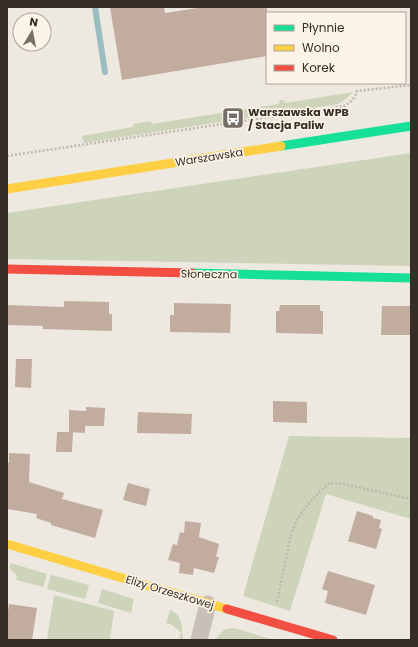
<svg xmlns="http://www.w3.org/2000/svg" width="418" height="647" viewBox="0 0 418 647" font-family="Poppins,sans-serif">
<rect width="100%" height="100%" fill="#ede8e0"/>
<g fill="#cdd4b9">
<polygon points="353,92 346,99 338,104 84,143 82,136 133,127 133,124 151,121 152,124 279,104 280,100 284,100 285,103"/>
<polygon points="411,153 411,266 7,259 7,213"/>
<polygon points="289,436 411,438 411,519 326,494 290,611 243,596"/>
<polygon points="11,563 47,574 43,587 16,580 17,576 9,568"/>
<polygon points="51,575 89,585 85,599 47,589"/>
<polygon points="102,589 134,599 131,613 98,603"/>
<polygon points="54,595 114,611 110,640 47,640"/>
<path d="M170,610C183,615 182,628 183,640H179L181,632L172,625L166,623Z"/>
<polygon points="234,628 238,629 274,640 215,640 223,631 223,630"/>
</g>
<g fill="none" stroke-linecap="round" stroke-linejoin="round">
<polyline stroke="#9abec0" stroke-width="6" points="95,7 105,72"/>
</g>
<g fill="#c2aca0">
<polygon points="110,7 164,7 165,13 204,7 267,7 267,56 122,80"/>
<polygon points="64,301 109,302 109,314 112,314 112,331 43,329 43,326 7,325 7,305 64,307"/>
<polygon points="174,303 231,304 230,333 170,332 170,315 174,315"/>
<polygon points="280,305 320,305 320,311 323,311 323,334 276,333 276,311 279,311"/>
<polygon points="382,306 411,306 411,335 381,335"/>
<polygon points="16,359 32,359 31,388 15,387"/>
<polygon points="273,401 307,402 307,423 273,422"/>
<polygon points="86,407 105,408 104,426 85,426 85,419 85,433 69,432 69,410 86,411"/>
<polygon points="138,412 192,414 191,434 137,433"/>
<polygon points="57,432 73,432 72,452 56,452"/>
<polygon points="9,453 30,454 29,482 64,493 62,499 103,510 95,538 51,525 51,523 36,518 37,514 7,509 7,463 9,463"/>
<polygon points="128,483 150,489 146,506 123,500"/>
<polygon points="357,511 373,516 373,518 381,520 379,528 382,529 376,549 348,541"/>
<polygon points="185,521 201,523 199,537 219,544 216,557 219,557 214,573 194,568 193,575 179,573 180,563 168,560 173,544 177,545 180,532 184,533"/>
<polygon points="328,571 375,585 366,615 325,603 328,591 322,589"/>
<polygon points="9,604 37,608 32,640 7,639 7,618"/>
</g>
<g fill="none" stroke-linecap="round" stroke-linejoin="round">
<g stroke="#bfb8b1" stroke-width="2.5" stroke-dasharray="2 2" stroke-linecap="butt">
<path d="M7,156L344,106C351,102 355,99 357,91L411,85"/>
<polyline points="277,602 291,534 297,520 306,507 322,489 330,483 344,484 411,499"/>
</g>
<polyline stroke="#c6c0b9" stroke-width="17" points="199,640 208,604"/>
<g stroke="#16e098" stroke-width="9">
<polyline points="281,146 411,126"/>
<polyline points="192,273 411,278"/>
</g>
<g stroke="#ffcf43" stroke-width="9">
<polyline points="7,189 281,146"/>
<polyline points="7,544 227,609"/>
</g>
<g stroke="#f24e42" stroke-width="9">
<polyline points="7,269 192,273"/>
<polyline points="227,609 333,640"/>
</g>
</g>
<defs>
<g id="bus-square" transform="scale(1.15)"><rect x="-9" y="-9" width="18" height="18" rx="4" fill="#776e68" stroke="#fbf3e6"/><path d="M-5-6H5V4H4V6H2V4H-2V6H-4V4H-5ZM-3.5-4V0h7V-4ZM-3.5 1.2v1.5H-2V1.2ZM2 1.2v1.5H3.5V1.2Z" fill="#fff"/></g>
</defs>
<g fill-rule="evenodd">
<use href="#bus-square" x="233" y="118"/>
</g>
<g text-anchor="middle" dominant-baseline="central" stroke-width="3.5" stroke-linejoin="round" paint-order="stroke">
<g font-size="11" font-weight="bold" fill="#372d27" stroke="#fbf3e6" text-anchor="start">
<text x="248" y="112">Warszawska WPB<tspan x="248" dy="13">/ Stacja Paliw</tspan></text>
</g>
<g font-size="11" fill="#372d27" stroke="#fbf3e6">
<text transform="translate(209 157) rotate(-9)">Warszawska</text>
<text transform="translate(209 274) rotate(1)">Słoneczna</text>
<text transform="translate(170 592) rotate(17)">Elizy Orzeszkowej</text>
</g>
</g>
<rect width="418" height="647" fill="none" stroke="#372d27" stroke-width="16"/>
<rect x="266" y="12" width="140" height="72" fill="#fbf3e6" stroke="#ada49a"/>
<rect x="274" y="25" width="20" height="6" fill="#16e098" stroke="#ada49a"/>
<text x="302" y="32" font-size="12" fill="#372d27">Płynnie</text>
<rect x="274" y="45" width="20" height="6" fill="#ffcf43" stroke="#ada49a"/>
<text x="302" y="52" font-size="12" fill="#372d27">Wolno</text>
<rect x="274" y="65" width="20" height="6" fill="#f24e42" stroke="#ada49a"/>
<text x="302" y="72" font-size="12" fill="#372d27">Korek</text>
<g transform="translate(32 32) rotate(10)"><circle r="19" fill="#fbf3e6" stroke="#ada49a"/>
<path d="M0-3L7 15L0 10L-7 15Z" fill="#776e68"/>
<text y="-6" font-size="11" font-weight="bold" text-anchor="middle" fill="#372d27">N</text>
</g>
</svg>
